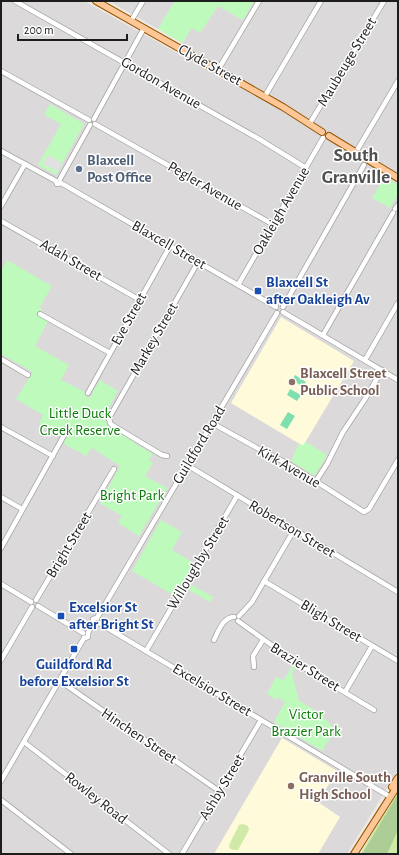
<svg xmlns="http://www.w3.org/2000/svg" width="399" height="855" viewBox="0 0 399 855" font-family="'Alegreya Sans',sans-serif">
<rect width="100%" height="100%" fill="#eee9e2"/>
<g fill="#dbd9da">
<polygon points="1,1 84,1 177,53 192,27 200,32 218,6 243,20 253,1 398,1 398,770 347,854 1,854"/>
<polygon points="109,1 175,1 158,29"/>
</g>
<g fill="#fffbda">
<polygon points="281,317 354,361 303,446 231,403"/>
<polygon points="282,738 337,771 318,802 340,817 318,854 214,854"/>
</g>
<g fill="#cfeaa6">
<polygon points="398,791 398,854 360,854"/>
<polygon points="243,824 248,826 249,830 238,850 234,850 230,849 229,845 239,825"/>
</g>
<polygon fill="#acce96" points="398,794 398,830 387,854 362,854"/>
<g fill="#bffabd">
<polygon points="175,1 254,1 243,20 218,6 200,33 192,28 182,43 158,29"/>
<polygon points="50,104 84,124 56,175 38,165 61,124 44,115"/>
<polygon points="385,177 398,185 398,194 390,208 372,198"/>
<path d="M7,260L52,286L40,307L48,321L35,346L69,365L61,380L83,391L86,397L89,398L92,396L93,391L100,380L118,391C98,426 102,423 134,441V443L153,454L149,460L153,463L145,476L167,488L139,536L118,523L122,516L100,503L120,466L92,448L86,456L66,445L59,435L39,424L43,415L16,399L33,372L1,354V271Z"/>
<polygon points="306,442 327,455 316,474 313,475 291,461 299,443 303,446"/>
<polygon points="161,520 182,532 172,550 194,563 175,596 132,571"/>
<polygon points="190,584 213,597 210,602 187,589"/>
<polygon points="293,664 296,666 292,673 299,701 320,713 335,730 322,751 274,722 285,702 278,697 276,700 267,694 276,677 284,680"/>
</g>
<g fill="#7edfaf">
<polygon points="295,375 306,382 303,387 292,380"/>
<polygon points="290,389 301,395 297,401 287,395"/>
<polygon points="288,412 295,416 287,429 280,425"/>
</g>
<polygon fill="#e1e1e1" points="48,155 62,163 57,171 43,164"/>
<g fill="none" stroke-linecap="round" stroke-linejoin="round">
<g stroke="#a4a4a4" stroke-width="6">
<g id="minor">
<polyline points="15,1 259,139 306,168"/>
<polyline points="131,21 143,1"/>
<polyline points="218,70 259,1"/>
<polyline points="1,71 89,120"/>
<polyline points="265,96 321,1"/>
<polyline points="94,119 144,28"/>
<polyline points="310,123 384,1"/>
<polyline points="95,124 274,225"/>
<polyline points="1,151 56,181 57,184 61,183 276,307"/>
<polyline points="356,152 398,81"/>
<polyline points="60,179 90,125"/>
<polyline points="1,206 25,164"/>
<polyline points="395,209 398,205"/>
<polyline points="1,221 140,300"/>
<polyline points="238,285 323,138"/>
<polyline points="283,307 364,165"/>
<polyline points="283,312 398,380"/>
<polyline points="40,314 110,353"/>
<polyline points="323,335 393,213"/>
<polyline points="1,359 28,375"/>
<polyline points="365,360 398,303"/>
<polyline points="88,393 170,246"/>
<polyline points="212,423 257,448 290,465 364,512 369,509 398,460"/>
<polyline points="1,427 53,456"/>
<polyline points="167,456 162,455 112,425 110,423 109,418 198,262"/>
<polyline points="187,465 398,592"/>
<polyline points="316,481 327,464 343,432 365,399 382,370"/>
<polyline points="1,497 22,509"/>
<polyline points="1,548 67,430"/>
<polyline points="264,581 398,661"/>
<polyline points="1,584 31,602"/>
<polyline points="36,600 114,469"/>
<polyline points="38,606 83,633"/>
<polyline points="239,616 252,602 294,530"/>
<polyline points="97,618 277,313"/>
<polyline points="238,621 301,666 374,710"/>
<polyline points="99,623 387,795"/>
<polyline points="84,638 88,637 88,633 93,623 93,619 97,618"/>
<path d="M214,640C218,632 223,617 234,617"/>
<polyline points="146,651 237,496"/>
<polyline points="1,660 32,607"/>
<polyline points="254,667 253,656 263,640"/>
<polyline points="60,681 219,791"/>
<polyline points="345,692 372,646"/>
<polyline points="24,742 169,854"/>
<polyline points="1,781 84,638"/>
<polyline points="1,800 71,854"/>
<polyline points="182,854 261,720"/>
</g>
</g>
<g stroke="#955400" stroke-width="8">
<g id="major">
<polyline points="96,1 283,107 322,132"/>
<polyline points="329,136 398,178"/>
<polyline points="392,787 398,778"/>
<polyline points="354,854 398,785"/>
</g>
</g>
<use href="#minor" stroke="#fff" stroke-width="4.5"/>
<use href="#major" stroke="#fdc798" stroke-width="6"/>
</g>
<circle fill="#5c6f8a" stroke="#fff" stroke-width="1.5" cx="79" cy="169" r="4"/>
<g fill="#1a4fb4" stroke="#fff" stroke-width="1.5">
<rect x="254" y="287" width="8" height="8" rx="2"/>
<rect x="57" y="612" width="8" height="8" rx="2"/>
<rect x="70" y="645" width="8" height="8" rx="2"/>
</g>
<g fill="#8d6e63" stroke="#fff" stroke-width="1.5">
<circle cx="292" cy="382" r="4"/>
<circle cx="291" cy="786" r="4"/>
</g>
<g text-anchor="middle" dominant-baseline="central" stroke-width="3" stroke-linejoin="round" paint-order="stroke">
<g font-size="15" fill="#1d1d1d" stroke="#fff">
<text transform="translate(347 62) rotate(-59)">Maubeuge Street</text>
<text transform="translate(210 65) rotate(29)">Clyde Street</text>
<text transform="translate(161 83) rotate(30)">Gordon Avenue</text>
<text transform="translate(205 186) rotate(30)">Pegler Avenue</text>
<text transform="translate(281 211) rotate(-60)">Oakleigh Avenue</text>
<text transform="translate(169 245) rotate(30)">Blaxcell Street</text>
<text transform="translate(71 260) rotate(30)">Adah Street</text>
<text transform="translate(129 319) rotate(-61)">Eve Street</text>
<text transform="translate(154 339) rotate(-60)">Markey Street</text>
<text transform="translate(199 445) rotate(-59)">Guildford Road</text>
<text transform="translate(289 467) rotate(30)">Kirk Avenue</text>
<text transform="translate(292 529) rotate(31)">Robertson Street</text>
<text transform="translate(69 545) rotate(-59)">Bright Street</text>
<text transform="translate(198 563) rotate(-59)">Willoughby Street</text>
<text transform="translate(331 621) rotate(31)">Bligh Street</text>
<text transform="translate(305 667) rotate(32)">Brazier Street</text>
<text transform="translate(212 690) rotate(31)">Excelsior Street</text>
<text transform="translate(139 736) rotate(34)">Hinchen Street</text>
<text transform="translate(222 787) rotate(-59)">Ashby Street</text>
<text transform="translate(96 798) rotate(38)">Rowley Road</text>
</g>
<g font-size="15" font-weight="bold" fill="#4e5e75" stroke="#fff" text-anchor="start">
<text x="87" y="160">Blaxcell<tspan x="87" dy="17">Post Office</tspan></text>
</g>
<g font-size="15" font-weight="bold" fill="#164399" stroke="#fff" text-anchor="start">
<text x="266" y="282">Blaxcell St<tspan x="266" dy="17">after Oakleigh Av</tspan></text>
<text x="69" y="607">Excelsior St<tspan x="69" dy="17">after Bright St</tspan></text>
<text x="74" y="664" text-anchor="middle">Guildford Rd<tspan x="74" dy="17">before Excelsior St</tspan></text>
</g>
<g font-size="15" font-weight="bold" fill="#785e54" stroke="#fff" text-anchor="start">
<text x="300" y="373">Blaxcell Street<tspan x="300" dy="17">Public School</tspan></text>
<text x="299" y="777">Granville South<tspan x="299" dy="17">High School</tspan></text>
</g>
<g font-size="15" fill="#0c7c09" stroke="#fff">
<text x="80" y="413">Little Duck<tspan x="80" dy="17">Creek Reserve</tspan></text>
<text x="132" y="495">Bright Park</text>
<text x="306" y="714">Victor<tspan x="306" dy="17">Brazier Park</tspan></text>
</g>
<g font-size="19" font-weight="bold" fill="#505050" stroke="#fff">
<text x="356" y="155">South<tspan x="356" dy="22">Granville</tspan></text>
</g>
</g>
<rect width="399" height="855" fill="none" stroke="#1d1d1d" stroke-width="4"/>
<path d="M18 34v6h109v-6" fill="none" stroke="#1d1d1d" stroke-width="2"/>
<text x="24" y="34" font-size="12" fill="#1d1d1d" stroke="#ffffff" stroke-width="3" paint-order="stroke">200 m</text>
</svg>
